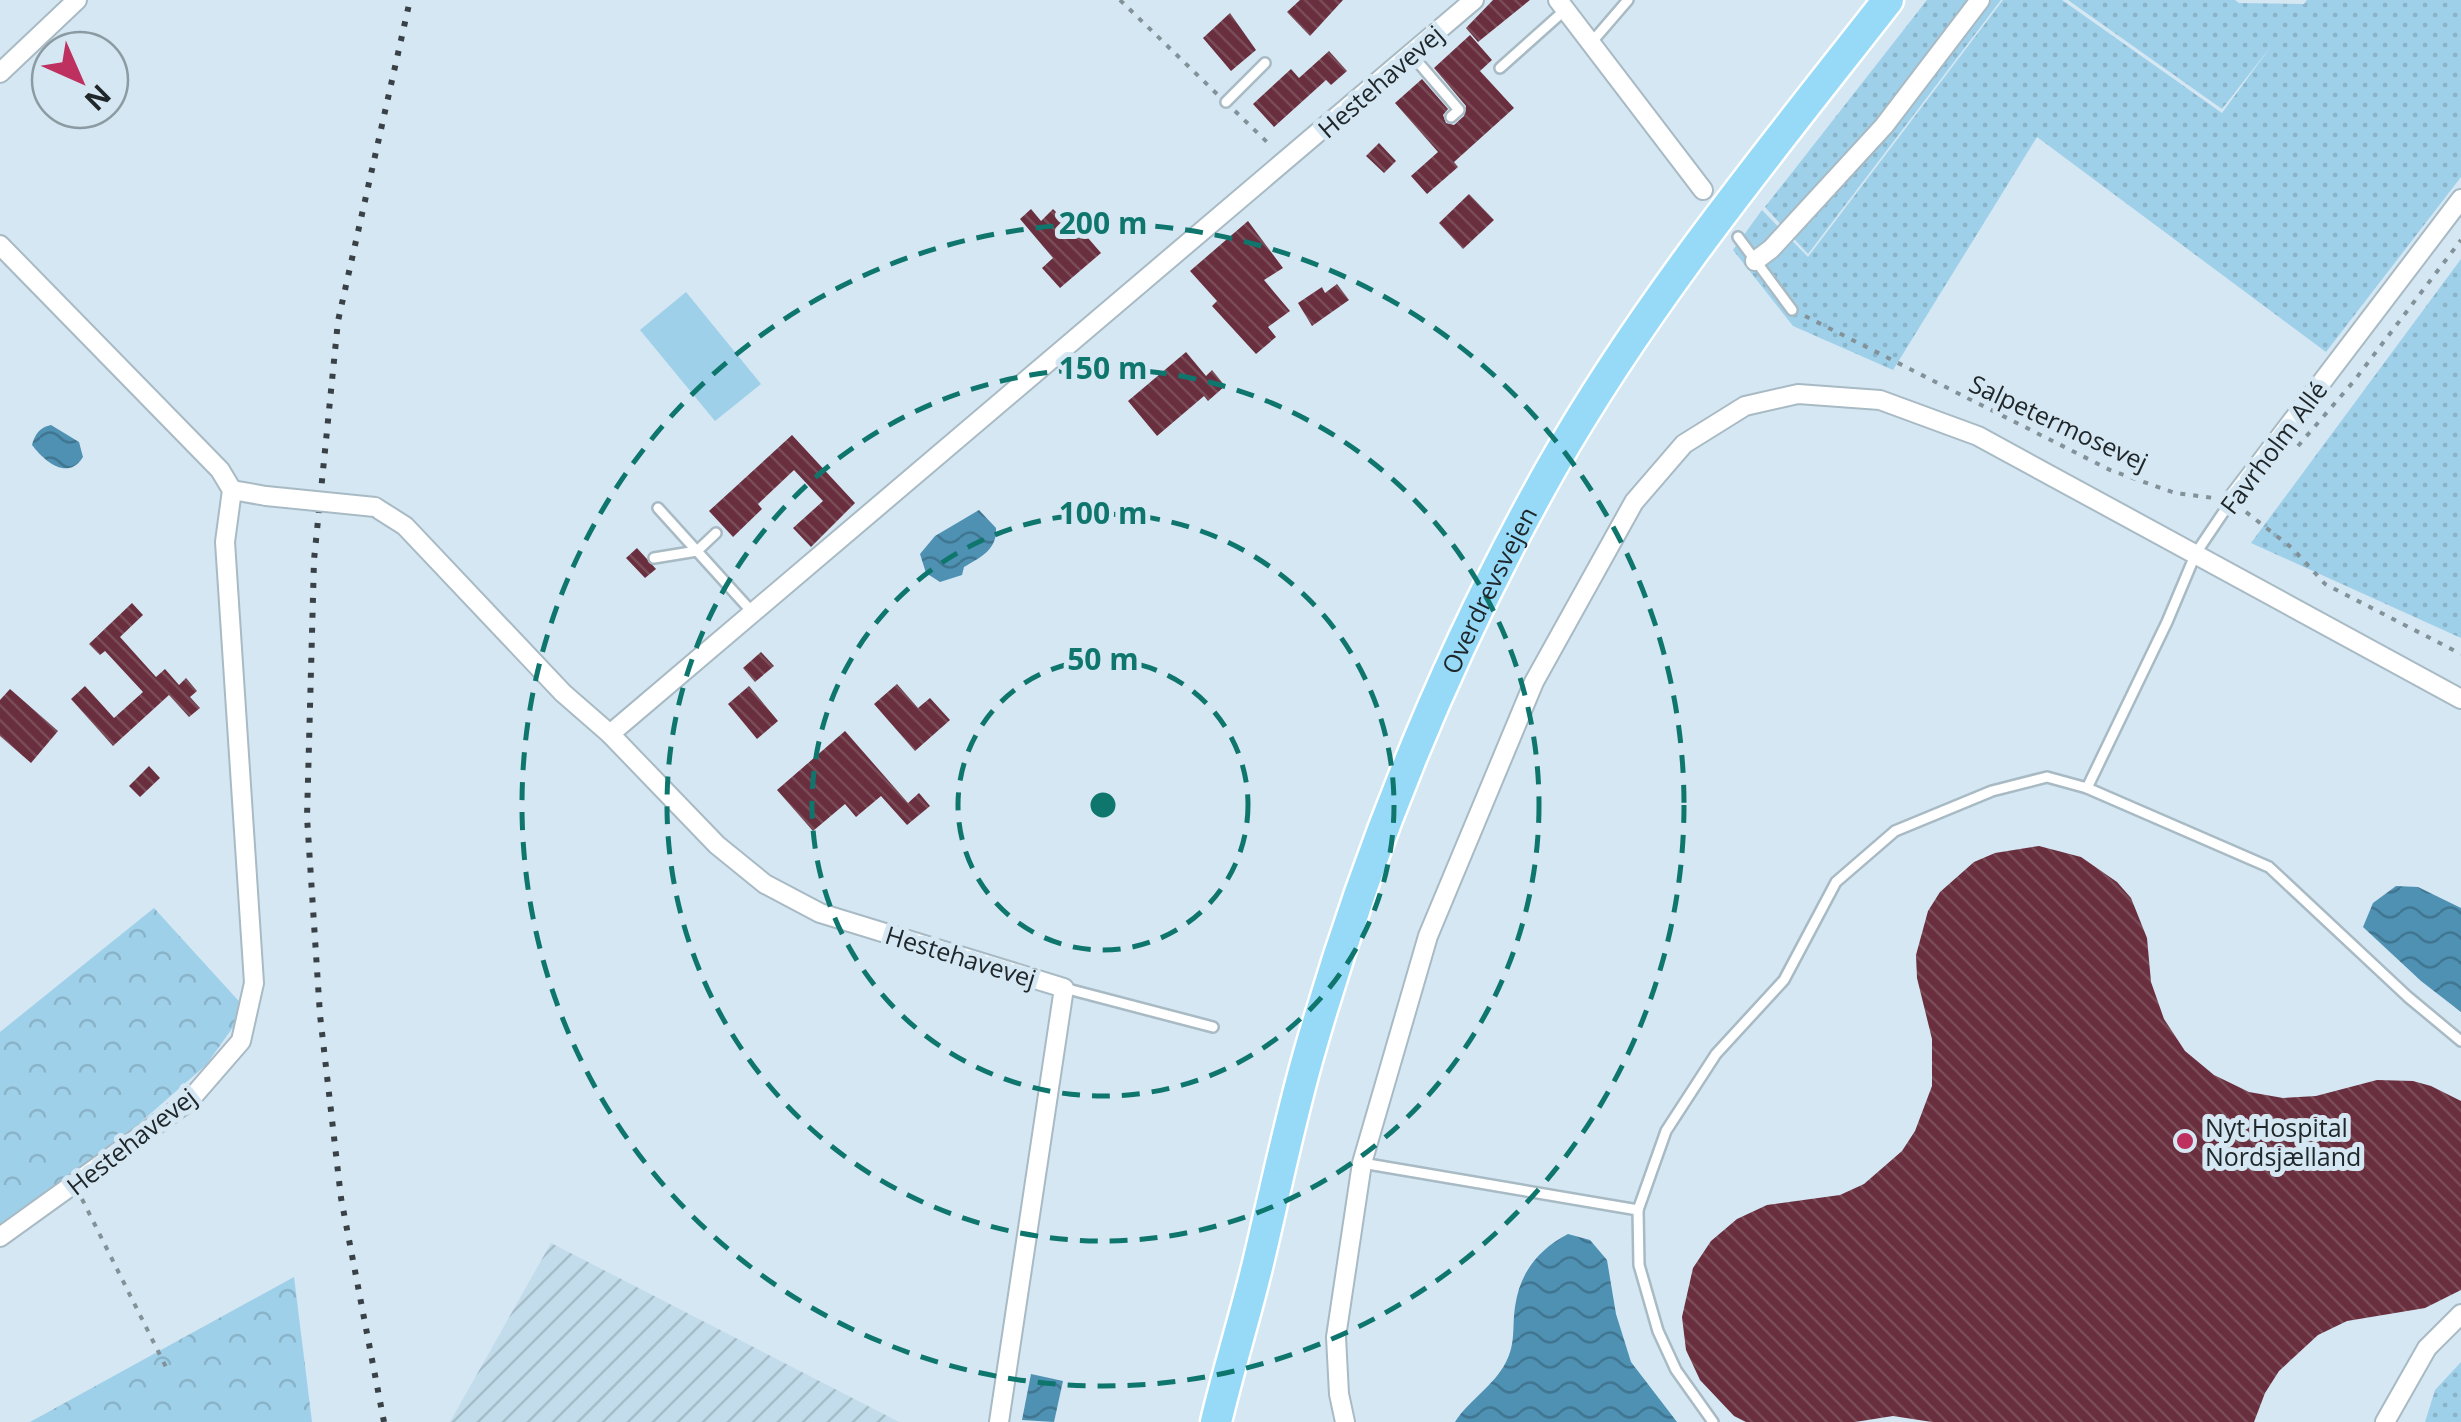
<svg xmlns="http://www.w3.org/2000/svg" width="2461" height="1422" viewBox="0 0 2461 1422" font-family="'Open Sans',sans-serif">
<defs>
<pattern id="industrial-furrows" width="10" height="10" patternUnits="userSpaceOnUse" patternTransform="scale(2.5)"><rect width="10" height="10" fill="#c2dceb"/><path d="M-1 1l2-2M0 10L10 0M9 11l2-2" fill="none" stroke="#a6bdca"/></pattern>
<pattern id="grass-dots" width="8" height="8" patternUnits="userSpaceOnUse" patternTransform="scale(2.5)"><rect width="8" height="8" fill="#9fd0e9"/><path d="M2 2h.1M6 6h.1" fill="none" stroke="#89b3c8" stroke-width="1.8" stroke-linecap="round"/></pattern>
<pattern id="forest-crowns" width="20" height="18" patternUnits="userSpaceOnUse" patternTransform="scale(2.5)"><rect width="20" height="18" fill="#9fd0e9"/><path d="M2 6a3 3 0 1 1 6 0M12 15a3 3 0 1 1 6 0" fill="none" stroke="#89b3c8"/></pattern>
<pattern id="water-waves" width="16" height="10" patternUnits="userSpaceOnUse" patternTransform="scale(2.5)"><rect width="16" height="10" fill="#4e91b2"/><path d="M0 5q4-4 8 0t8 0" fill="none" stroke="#407691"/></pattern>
<pattern id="building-back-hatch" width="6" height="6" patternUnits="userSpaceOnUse" patternTransform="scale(2.5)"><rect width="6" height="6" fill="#692f3e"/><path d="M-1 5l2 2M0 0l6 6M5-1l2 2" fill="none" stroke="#7a4c58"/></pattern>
</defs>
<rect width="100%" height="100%" fill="#d4e7f2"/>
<polygon fill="url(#industrial-furrows)" points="551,1243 899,1422 450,1422"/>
<g fill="url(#grass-dots)">
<polygon points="1927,0 2001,0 1808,254 1765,207"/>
<polygon points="2003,0 2062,0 2222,113 2272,45 2222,109 2068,0 2235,0 2239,3 2304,4 2307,0 2461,0 2461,177 2326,352 2037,137 1893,370 1793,326 1733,250 1762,210 1808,257"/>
<polygon points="2461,259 2461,638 2251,543"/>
<polygon points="2461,1362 2461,1422 2425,1422 2435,1390"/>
</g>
<g fill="url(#forest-crowns)">
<polygon points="154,908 246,1009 206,1065 94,1163 0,1230 0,1032"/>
<polygon points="294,1277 312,1422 30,1422"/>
</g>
<polygon fill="#9fd0e9" points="686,292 761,384 715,421 640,330"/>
<g fill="url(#water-waves)">
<path d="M51,425L79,442L83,457C68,481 45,462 32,445C35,434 39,428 51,425Z"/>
<path d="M979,510L996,528C997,550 981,557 964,567L962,575L940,582L926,573L920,554L935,536Z"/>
<polygon points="2396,886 2418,887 2461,908 2461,1012 2421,981 2363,927 2373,903"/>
<path d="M1568,1234L1590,1240L1607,1260L1616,1314L1631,1362L1677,1422H1455C1469,1400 1494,1386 1506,1362C1516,1343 1512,1327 1515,1307C1520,1272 1538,1250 1568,1234Z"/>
<polygon points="1031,1374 1063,1381 1054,1422 1022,1420"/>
</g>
<g fill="url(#building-back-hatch)">
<polygon points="1300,0 1343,0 1310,36 1287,12"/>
<polygon points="1493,0 1530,0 1478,42 1466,28"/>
<polygon points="1230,13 1256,50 1231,71 1203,38"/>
<polygon points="1470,35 1492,60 1480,71 1514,108 1454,162 1458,167 1427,194 1411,176 1438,152 1395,103 1422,79 1448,109 1443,115 1446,123 1454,125 1464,116 1466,106 1434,68"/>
<polygon points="1329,51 1347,71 1331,85 1326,80 1274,127 1253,104 1291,69 1299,78"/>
<polygon points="1379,143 1396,161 1384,173 1366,156"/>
<polygon points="1469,194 1494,220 1463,249 1439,223"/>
<polygon points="1031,209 1041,221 1053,209 1071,227 1075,223 1101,253 1060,288 1042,268 1053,258 1020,219"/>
<polygon points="1248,221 1283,268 1264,280 1290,311 1268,327 1276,337 1256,354 1212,306 1217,301 1190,271"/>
<polygon points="1337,284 1349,300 1312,326 1298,303 1322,287 1325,293"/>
<polygon points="1186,352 1206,376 1212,370 1225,386 1208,401 1204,396 1157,436 1128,401"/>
<polygon points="792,435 855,503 811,547 793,528 823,501 794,470 758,504 762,509 733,537 709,511"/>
<polygon points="637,548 656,569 645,578 626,558"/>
<polygon points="132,603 143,615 120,637 156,677 165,669 179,685 186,678 197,691 190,697 200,708 189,717 169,695 113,746 71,699 85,686 114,718 143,692 105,651 100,655 89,644"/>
<polygon points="761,652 774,666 755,682 743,668"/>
<polygon points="897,684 918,708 930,698 950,720 915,751 874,704"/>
<polygon points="749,686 778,721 757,739 728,704"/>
<polygon points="10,689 58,731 31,763 0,736 0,700"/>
<polygon points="845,731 908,803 919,793 930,806 907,825 881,796 856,817 845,804 813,831 777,790"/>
<polygon points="149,766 160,778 140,797 129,786"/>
<polygon points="2039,846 2081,857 2117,882 2131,898 2147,938 2151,982 2164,1019 2185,1051 2214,1075 2249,1092 2283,1098 2316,1096 2377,1080 2413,1081 2431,1086 2461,1101 2461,1290 2425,1308 2347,1321 2318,1335 2279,1371 2265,1393 2254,1422 1932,1422 1893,1416 1855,1422 1746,1422 1734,1416 1700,1380 1686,1350 1682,1317 1693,1268 1711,1241 1737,1219 1767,1205 1840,1195 1864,1184 1902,1151 1915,1131 1932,1086 1932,1039 1917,978 1916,955 1928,911 1940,892 1974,862 1995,853"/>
</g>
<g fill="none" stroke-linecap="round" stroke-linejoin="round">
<g stroke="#a8bac4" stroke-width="14">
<g id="lane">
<polyline points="1591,43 1628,0"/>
<polyline points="1411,54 1459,110 1451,117"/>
<polyline points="1500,68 1565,10"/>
<polyline points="1226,102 1265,63"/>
<polyline points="1738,237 1792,310"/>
<polyline points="658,508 753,613"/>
<polyline points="654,558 697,551 716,533"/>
<polyline points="2087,788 2269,867 2408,997 2461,1041"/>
<polyline points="1064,988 1213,1027"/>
<polyline points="1362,1163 1638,1210 1666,1131 1716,1054 1784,980 1836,882 1895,831 1992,791 2047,777 2087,788 2167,622 2196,553 2229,504"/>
<polyline points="1638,1210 1639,1265 1658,1331 1676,1370 1713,1422"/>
</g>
</g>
<g stroke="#a8bac4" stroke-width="22">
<g id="street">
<polyline points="1558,0 1703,190"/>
<polyline points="0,73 77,0"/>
<polyline points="0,245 220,470 232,490 225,542 254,983 241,1041 189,1101 0,1237"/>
<polyline points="1755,261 1771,249 1884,126 1980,0"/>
<polyline points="232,490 266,496"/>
<polyline points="2229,504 2461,199"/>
<polyline points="375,507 405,526 563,693 610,734 1474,0"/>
<polyline points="610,734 717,845 765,884 820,913 1064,988 999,1422"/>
<polyline points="1345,1422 1339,1394 1336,1337 1362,1163 1428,936 1534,682 1634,502 1684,444 1745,406 1798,394 1880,400 1978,436 2461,699"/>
<polyline points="2385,1422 2427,1348 2461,1314"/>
</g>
</g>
<g stroke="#fff" stroke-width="35">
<g id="primary">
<path id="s1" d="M1216,1422C1229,1367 1246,1314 1259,1259C1275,1192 1289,1124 1308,1057C1366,854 1448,651 1552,467C1647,300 1771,150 1888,0"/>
</g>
</g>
<g stroke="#839199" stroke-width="4" stroke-dasharray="5 8" stroke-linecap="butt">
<polyline points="1120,0 1217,94"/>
<polyline points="1235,111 1271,146"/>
<polyline points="1805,316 2110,470 2175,493 2214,498"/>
<polyline points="2298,446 2354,381 2461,240"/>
<polyline points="2246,512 2292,548 2325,584 2461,654"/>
<polyline points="82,1199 167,1369"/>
</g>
<use href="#lane" stroke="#fff" stroke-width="9"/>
<use href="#street" stroke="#fff" stroke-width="18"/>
<use href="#primary" stroke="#96daf8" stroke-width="30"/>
<polyline stroke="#394146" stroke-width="6" stroke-dasharray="5 10" stroke-linecap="butt" points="384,1422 341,1198 320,1015 307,817 314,560 338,321 410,0"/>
<g stroke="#a8bac4" stroke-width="22" stroke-linecap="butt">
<polyline id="street-bridge" points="266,496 375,507"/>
</g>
<use href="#street-bridge" stroke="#fff" stroke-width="18"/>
</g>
<g fill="none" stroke="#0f766e" stroke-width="5" stroke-dasharray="18 12">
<circle cx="1103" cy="805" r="145"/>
<circle cx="1103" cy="805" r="291"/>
<circle cx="1103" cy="805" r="436"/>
<circle cx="1103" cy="805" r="581"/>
</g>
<circle fill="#be305f" stroke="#d4e7f2" stroke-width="4" cx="2185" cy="1141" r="10"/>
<g text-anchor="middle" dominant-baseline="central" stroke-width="10" stroke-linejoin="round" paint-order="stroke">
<g font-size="25" fill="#20272b" stroke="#d4e7f2">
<text transform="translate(1380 81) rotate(-41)">Hestehavevej</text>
<text transform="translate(2059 422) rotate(25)">Salpetermosevej</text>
<text transform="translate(2273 447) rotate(-53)">Favrholm Allé</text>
<text stroke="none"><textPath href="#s1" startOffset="878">Overdrevsvejen</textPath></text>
<text transform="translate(961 956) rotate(17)">Hestehavevej</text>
<text transform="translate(131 1141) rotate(-38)">Hestehavevej</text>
</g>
<g font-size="25" fill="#20272b" stroke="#d4e7f2" text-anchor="start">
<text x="2205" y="1127">Nyt Hospital<tspan x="2205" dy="29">Nordsjælland</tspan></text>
</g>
</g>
<circle cx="1103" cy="805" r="15" fill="#0f766e" stroke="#d4e7f2" stroke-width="5"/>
<g font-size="30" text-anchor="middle" font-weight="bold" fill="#0f766e" stroke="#d4e7f2" stroke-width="10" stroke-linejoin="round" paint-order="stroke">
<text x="1103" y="234">200 m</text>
<text x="1103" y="379">150 m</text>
<text x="1103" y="524">100 m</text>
<text x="1103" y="670">50 m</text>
</g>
<g transform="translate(80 80) rotate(135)"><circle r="48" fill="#d4e7f2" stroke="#8c9aa2" stroke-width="2.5"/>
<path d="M0-8L18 38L0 25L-18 38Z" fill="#be305f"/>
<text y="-15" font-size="28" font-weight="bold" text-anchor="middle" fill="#20272b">N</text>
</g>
</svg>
